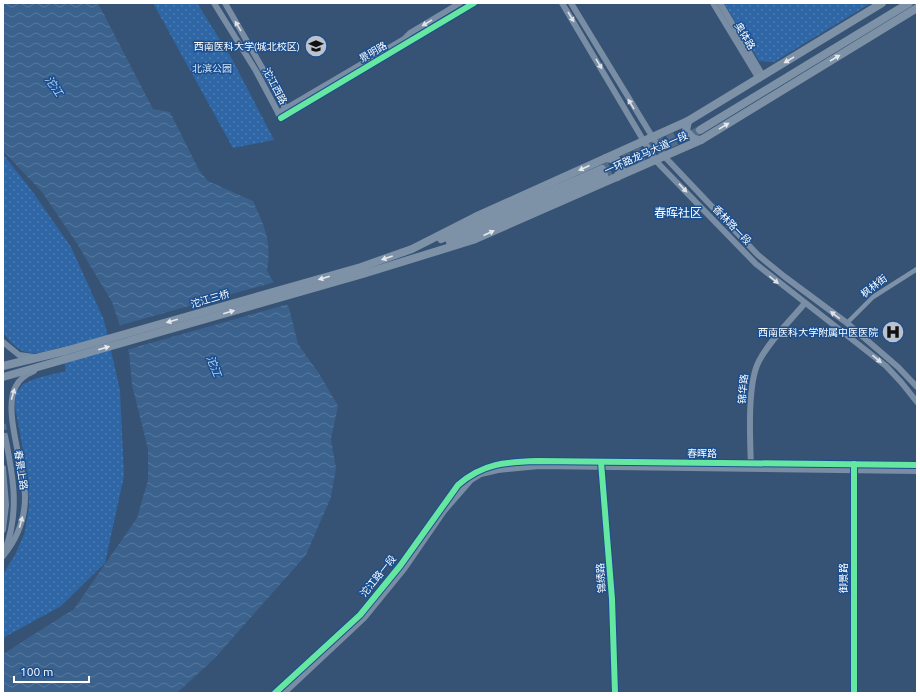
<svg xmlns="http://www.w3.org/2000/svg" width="920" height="696" viewBox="0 0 920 696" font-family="Ubuntu,'Noto Sans SC',sans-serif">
<defs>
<pattern id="park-dots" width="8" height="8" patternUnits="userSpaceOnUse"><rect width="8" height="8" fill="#2f66a5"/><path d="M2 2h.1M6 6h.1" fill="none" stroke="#4e7db2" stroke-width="1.8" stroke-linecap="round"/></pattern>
<pattern id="water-waves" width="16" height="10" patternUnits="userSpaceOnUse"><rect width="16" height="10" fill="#3b618d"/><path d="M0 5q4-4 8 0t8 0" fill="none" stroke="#58799e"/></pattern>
</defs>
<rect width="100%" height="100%" fill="#365274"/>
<g fill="url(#park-dots)">
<polygon points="153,3 197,3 232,59 274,140 233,148"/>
<polygon points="724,3 871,3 774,62 759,61"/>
<path d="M3,154L32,191L71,247L104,320L120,390L124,476L105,563L61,606L3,638V574L15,555L25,532L29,506L28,478L15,406L16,393L23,384L37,378L66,371L61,347C35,356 20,358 3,332Z"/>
</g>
<path fill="url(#water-waves)" d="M3,3H98L153,109L170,112L199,170L208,181L253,201C265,228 272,241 267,271L289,308L298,344L320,375L338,406L331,439L336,468L331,497L306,555L215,658L177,693H3V654L74,609L137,518L148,480V449L132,385L129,353L112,302L76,242L42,192L3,151Z"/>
<polygon fill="#365274" points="275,282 288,304 126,350 118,326"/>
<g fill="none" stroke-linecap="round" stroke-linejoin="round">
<polyline stroke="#546c89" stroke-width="6" stroke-dasharray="6 3" stroke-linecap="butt" points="3,424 5,436"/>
<g stroke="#546c89" stroke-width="8" stroke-dasharray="8 4" stroke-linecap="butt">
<polyline points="602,169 675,136"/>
<polyline points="604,175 700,130"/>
</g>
<g stroke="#7d92a8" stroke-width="4.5">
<polyline points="847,323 873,297 917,269"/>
<polyline points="854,467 854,693"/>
</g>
<g stroke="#798da4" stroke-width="6">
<polyline points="214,3 256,71 281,118 474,3"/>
<polyline points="225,3 287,111"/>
<polyline points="562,3 655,160 756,264 886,366 901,382 917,402"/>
<polyline points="571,3 664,156 758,255 785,277 847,323 898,367 917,387"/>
<polyline points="713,3 759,79"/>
<polyline points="720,3 763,76"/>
<polyline points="278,113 404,39 410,33 460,3"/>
<polyline points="3,342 19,355 34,357"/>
<polyline points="601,464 612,599 615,693"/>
<path d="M751,466C750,440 747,383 759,361C770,340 790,321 805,303"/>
<polyline points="3,468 6,505 3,530"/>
<path d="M5,550C20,512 13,475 5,436"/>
<path d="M3,556C17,539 25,520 25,497C25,467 2,410 16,386C20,378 27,374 34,371"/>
<path d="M275,693L360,615L400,566L458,485C483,463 506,462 538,461L917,465"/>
<polyline points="284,693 364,618 404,569 444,511 471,480 481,474 498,470 539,466 917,471"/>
</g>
<g stroke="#7e92a7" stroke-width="8">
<polyline points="688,121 686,131 694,139 701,140"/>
<polyline points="700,130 909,3"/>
<polyline points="606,158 617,160 622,168 617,177"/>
<polyline points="441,239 602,169"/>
<polyline points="450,242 604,175"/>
<polyline points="3,366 65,351 361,267 412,249 475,217 688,121 882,3"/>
<polyline points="3,377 363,274 473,240 701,140 917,8"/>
</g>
<g stroke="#1b4f8f" stroke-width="8">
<g id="cycleway">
<polyline points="281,118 474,3"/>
<polyline points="601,462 612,599 615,693"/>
<path d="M275,693L360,615L400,566L458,485C483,463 506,462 538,461L917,465"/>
<polyline points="854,693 854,464"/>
</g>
</g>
<use href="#cycleway" stroke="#66e7a1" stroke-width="6"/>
</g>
<defs><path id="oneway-solid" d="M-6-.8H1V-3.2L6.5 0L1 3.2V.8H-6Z"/></defs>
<g fill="#dee2e8">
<use href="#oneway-solid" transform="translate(571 17) rotate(59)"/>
<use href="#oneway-solid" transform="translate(427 23) rotate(149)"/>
<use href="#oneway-solid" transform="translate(238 26) rotate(-121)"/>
<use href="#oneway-solid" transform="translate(599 64) rotate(59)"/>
<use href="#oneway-solid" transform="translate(631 104) rotate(-121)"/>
<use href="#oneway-solid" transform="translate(683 188) rotate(47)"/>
<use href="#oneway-solid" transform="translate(774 280) rotate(39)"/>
<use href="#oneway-solid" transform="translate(835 315) rotate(-143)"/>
<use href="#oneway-solid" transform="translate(877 359) rotate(40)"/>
<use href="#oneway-solid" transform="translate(13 394) rotate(-74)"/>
<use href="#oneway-solid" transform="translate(21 522) rotate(-75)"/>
</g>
<g fill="#e5e9ed">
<use href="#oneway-solid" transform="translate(835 58) rotate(-31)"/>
<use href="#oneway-solid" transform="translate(789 60) rotate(149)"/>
<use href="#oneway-solid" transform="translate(724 126) rotate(-31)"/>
<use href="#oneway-solid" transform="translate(584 168) rotate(156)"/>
<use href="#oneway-solid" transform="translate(489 233) rotate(-24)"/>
<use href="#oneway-solid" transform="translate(387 258) rotate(161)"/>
<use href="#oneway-solid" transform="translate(324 278) rotate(164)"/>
<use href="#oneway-solid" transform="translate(229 312) rotate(-16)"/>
<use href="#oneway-solid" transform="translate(172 321) rotate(164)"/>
<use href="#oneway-solid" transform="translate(104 348) rotate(-16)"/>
</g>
<defs>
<g id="university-disc" transform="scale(1.15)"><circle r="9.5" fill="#b9c2ce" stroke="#1b4f8f"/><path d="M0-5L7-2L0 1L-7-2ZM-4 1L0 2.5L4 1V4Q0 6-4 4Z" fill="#111"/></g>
<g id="hospital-disc" transform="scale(1.15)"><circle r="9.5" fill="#b9c2ce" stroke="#1b4f8f"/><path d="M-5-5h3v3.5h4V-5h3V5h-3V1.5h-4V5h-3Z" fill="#111"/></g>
</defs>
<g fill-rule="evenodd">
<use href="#university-disc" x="316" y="46"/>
<use href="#hospital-disc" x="893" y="332"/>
</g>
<g text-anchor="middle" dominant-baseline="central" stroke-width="3" stroke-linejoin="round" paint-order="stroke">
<g font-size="10" fill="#fff" stroke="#1b4f8f">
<text transform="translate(745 36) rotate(59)">奥体路</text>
<text transform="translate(373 52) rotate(-30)">景明路</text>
<text transform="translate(275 86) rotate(62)">沱江西路</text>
<text transform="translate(646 153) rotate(-24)">一环路龙马大道一段</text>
<text transform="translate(732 225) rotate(46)">香林路一段</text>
<text transform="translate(874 286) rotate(-38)">枫林街</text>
<text transform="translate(210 299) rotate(-16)">沱江三桥</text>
<text transform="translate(743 389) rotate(-85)">锦华路</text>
<text x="702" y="453">春晖路</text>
<text transform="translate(21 470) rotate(81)">春景上路</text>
<text transform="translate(378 576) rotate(-51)">沱江路一段</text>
<text transform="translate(601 578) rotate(-94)">锦绣路</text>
<text transform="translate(843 578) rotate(-90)">御景路</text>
</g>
<g font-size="10" fill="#fff" stroke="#1b4f8f" text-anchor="end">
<text x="300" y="46">西南医科大学(城北校区)</text>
<text x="878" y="332">西南医科大学附属中医医院</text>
</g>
<g font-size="10" fill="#cfe3fa" stroke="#1b4f8f">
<text x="212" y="68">北滨公园</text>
</g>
<g font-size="11" font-style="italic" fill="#b5d3f5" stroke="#1b4f8f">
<text transform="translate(54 86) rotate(55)">沱江</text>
<text transform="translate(214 366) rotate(68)">沱江</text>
</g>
<g font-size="12" fill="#fff" stroke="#1b4f8f">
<text x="678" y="212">春晖社区</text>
</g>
</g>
<rect width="920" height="696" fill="none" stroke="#ffffff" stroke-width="8"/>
<path d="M14 676v6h75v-6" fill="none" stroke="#ffffff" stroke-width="2"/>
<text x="20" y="676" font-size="12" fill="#ffffff" stroke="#1b4f8f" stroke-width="3" paint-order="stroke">100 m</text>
</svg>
